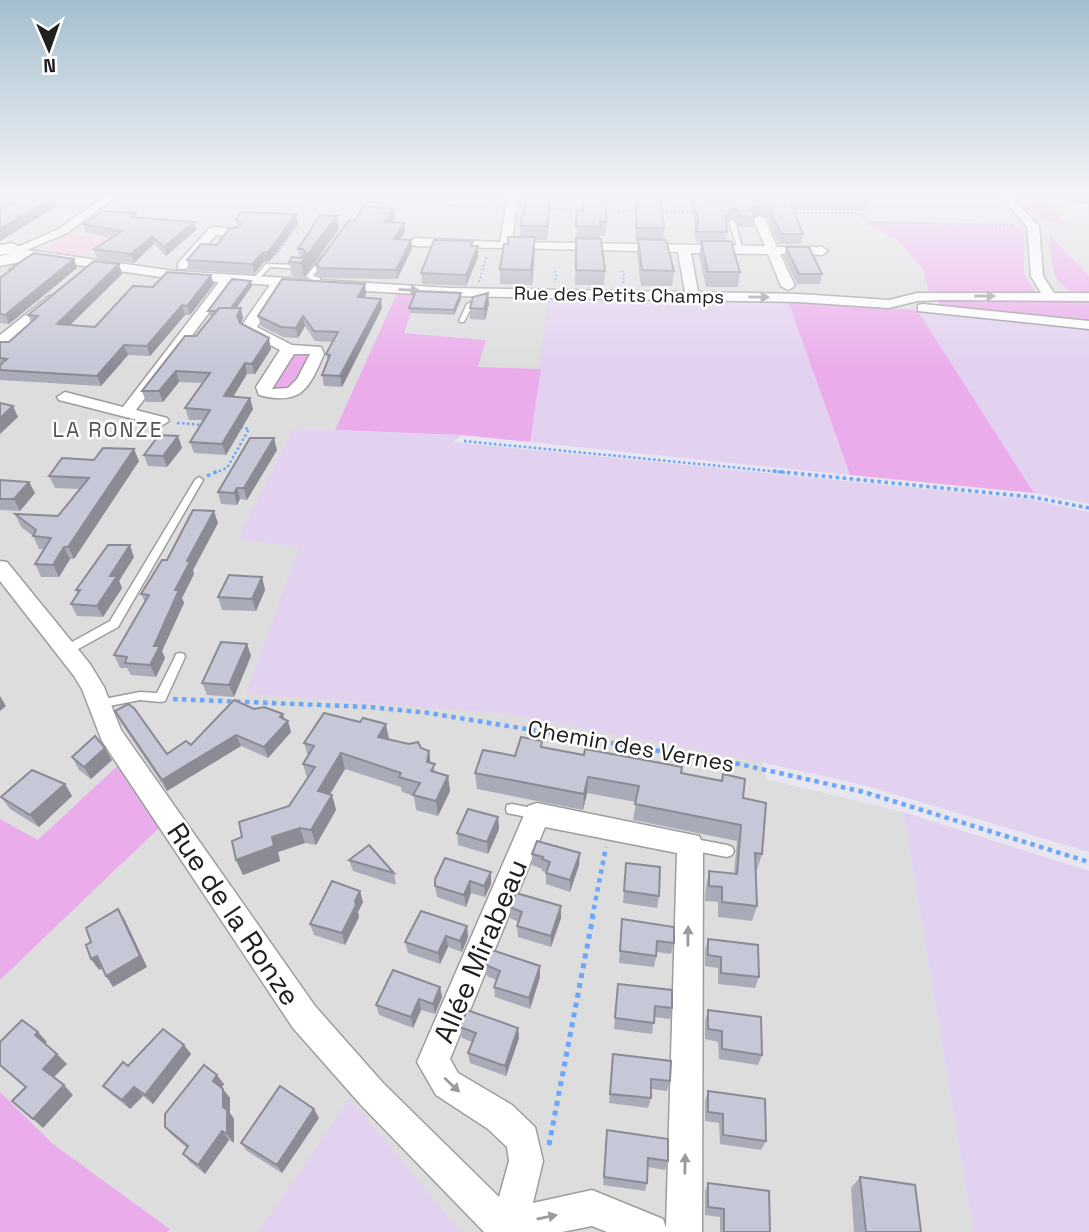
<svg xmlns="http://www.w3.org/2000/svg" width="1089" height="1232" viewBox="0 0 1089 1232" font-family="'Space Grotesk',sans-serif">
<rect width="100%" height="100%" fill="#e8e6f0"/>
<polygon fill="#ddddde" points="0,196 1089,196 1089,300 1036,293 1024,274 1024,226 867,226 897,240 923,268 929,293 938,301 917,310 788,301 548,298 541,369 477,367 485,340 404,333 397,293 335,430 293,429 239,539 299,547 247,694 507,714 762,762 766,779 903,812 973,1232 461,1232 350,1099 258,1232 167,1232 169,1228 53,1144 0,1092 0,980 160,827 117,766 38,840 0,819"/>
<g fill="#e2d1ef">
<polygon points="548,298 788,301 850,475 530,442"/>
<polygon points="917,310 1089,327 1089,504 1034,493"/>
<polygon points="293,429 462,435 453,442 1028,499 1089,512 1089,852 863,785 761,762 507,714 246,694 299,547 238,539"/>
<polygon points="903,812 1089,871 1089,1232 973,1232"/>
<polygon points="350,1098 461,1232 258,1232"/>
</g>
<g fill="#ebaceb">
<path d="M1017,196H1043L1067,225C1043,224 1033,213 1017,196Z"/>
<polygon points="865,223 1024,226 1024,274 1036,293 929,293 923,268 897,240"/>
<path d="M1049,234L1089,276V295C1049,291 1053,267 1049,234Z"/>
<polygon points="397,293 418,294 404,333 486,340 478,367 541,369 530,442 462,435 335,430"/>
<polygon points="936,299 1089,300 1089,323 943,308"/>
<polygon points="788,301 917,310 1034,493 850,475"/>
<polygon points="292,352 311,353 295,388 272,390 269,387"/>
<polygon points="117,766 160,827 0,980 0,819 38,840"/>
<polygon points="0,1092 53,1144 170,1229 167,1232 0,1232"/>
</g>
<polygon fill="#fac3db" points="64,235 109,239 78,259 46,249"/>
<polygon fill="#e0e6da" points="525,196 663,196 665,209 523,207"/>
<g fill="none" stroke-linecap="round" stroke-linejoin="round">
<g stroke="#9d9d9d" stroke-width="3">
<g id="service">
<polygon points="732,220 735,222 743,251 738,250 729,222"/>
<polygon points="322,256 327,257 313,276 320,278 319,285 316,287 313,285 314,280 306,277"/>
<polygon points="266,264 304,265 307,267 304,269 270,267 256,282 252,282 252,280"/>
<polygon points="479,297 483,297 483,302 472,306 464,322 460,322 459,321 467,304 478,300"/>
<polygon points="199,477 203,480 118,627 71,653 63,653 62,650 63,647 110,621 195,480"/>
<polygon points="180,653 184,654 185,657 165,701 161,702 140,700 99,708 95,707 93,704 95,701 99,700 140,692 157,693 175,657 176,654"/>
<polygon points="512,804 542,810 543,814 542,818 537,819 507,813 506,809 507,805"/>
<polygon points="690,838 727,845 732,847 734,851 732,855 727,857 690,850 685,848 683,844 685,840"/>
</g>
</g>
<g stroke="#9d9d9d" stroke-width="3">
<g id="minor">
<path d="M105,196H117L67,233L27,250L174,271L450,288L685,292L678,252L415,246L409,242L415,238L500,242L508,196H518L512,242L765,246L753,219L759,216L765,219L777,247H822L828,251L822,255L780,254L795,286L788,290L781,286L768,254L691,253L698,292L799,294L889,300L917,293H1041L1031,276L1027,227L1000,196H1011L1039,226L1043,276L1054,293H1089V301L941,300L917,301L889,308L799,302L450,296L282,286L257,327L292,345L321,347L324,354C309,389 301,406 259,395L256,387L280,350L245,332L242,325L270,285L232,282L136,410L167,418L169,421L161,426L59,400L57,397L65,392L123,407L219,282L174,279L23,257L13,249L59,229ZM294,354H310L297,379L288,388L272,389Z"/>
<polygon points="213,227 235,229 241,233 235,237 216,235 186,269 178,269 178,263 209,229"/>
<polygon points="49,296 54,297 54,303 5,345 0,346 0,335"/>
<polygon points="923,304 1089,321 1089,329 918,311 918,305"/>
<path d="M0,561L7,562L90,664L104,687L121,730L315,1006L383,1083L499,1197L509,1161L507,1147L488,1129L436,1095L417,1062L528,806L537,803L699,836L703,844L702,1232H607L592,1226L562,1232H484L361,1105L293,1028L102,741L82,689L74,676L0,581ZM545,827L677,853L666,1228L663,1219L592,1190L533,1203L543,1161L535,1127L512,1105L458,1073L450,1059Z"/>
</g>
</g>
<g stroke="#9d9d9d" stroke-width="3">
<polygon id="tertiary" points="12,243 32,252 20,262 0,266 0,256 13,253 0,255 0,245"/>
</g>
<g stroke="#6ca6fb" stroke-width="2" stroke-dasharray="2 2" stroke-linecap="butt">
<polyline points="228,196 497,207"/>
<polyline points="553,196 580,196"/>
<polyline points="607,196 607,199 635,199 635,196"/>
<polyline points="546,209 584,210"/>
<polyline points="602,210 640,211"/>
<polyline points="658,211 696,212"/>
<polyline points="791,213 859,213 868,222 1014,225"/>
<polyline points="275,255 299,223"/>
<polyline points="554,271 557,276 554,282"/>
<polyline points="621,271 624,273 623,283"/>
<polyline points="479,282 487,255"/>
</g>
<g stroke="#6ca6fb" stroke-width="2.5" stroke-dasharray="2.5 2.5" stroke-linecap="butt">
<polyline points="177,423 204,425"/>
<polyline points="464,441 791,473"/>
<polyline points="214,473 227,468 249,429 240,427"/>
</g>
<g stroke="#6ca6fb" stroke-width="3.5" stroke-dasharray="3.5 3.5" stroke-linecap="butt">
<polyline points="773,471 1032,497 1089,508"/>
<polyline points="207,476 218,471"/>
</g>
<g stroke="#6ca6fb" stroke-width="4.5" stroke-dasharray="4.5 4.5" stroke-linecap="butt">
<polyline points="173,699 370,707 429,713 739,764 864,792 1089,862"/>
<polyline points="592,918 606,847"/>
</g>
<polyline stroke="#6ca6fb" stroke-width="5" stroke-dasharray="5 5" stroke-linecap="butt" points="549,1145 593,916"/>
<use href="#service" fill="#fff" fill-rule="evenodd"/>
<use href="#minor" fill="#fff" fill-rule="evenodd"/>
<use href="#tertiary" fill="#fff" fill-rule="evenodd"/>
</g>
<g fill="#aaabb9">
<polygon points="0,196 64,196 55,201 57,206 0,241"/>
<polygon points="325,196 372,196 371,198"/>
<polygon points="527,196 551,196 547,240 535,240 535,251 532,285 500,284 500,269 508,244 520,237 520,226"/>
<polygon points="637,196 661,196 664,228 663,240 674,271 672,286 641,286 637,254 638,241 636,241 635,226"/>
<polygon points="688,196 726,196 726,200 735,200 734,196 866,196 869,201 866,211 794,210 803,234 801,244 779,244 767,218 760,214 755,216 754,227 739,227 736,220 731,218 729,219 728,226 726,226 727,232 726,241 740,272 738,287 706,287 699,256 701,242 696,242 694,233 695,224"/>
<polygon points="1062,196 1089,196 1089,206 1088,205 1067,201"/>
<polygon points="394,209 395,217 392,222 405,232 400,239 411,240 412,249 397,279 322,278 317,275 316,265 354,221"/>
<polygon points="577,211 606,222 605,236 600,236 600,239 605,271 604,285 575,285"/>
<polygon points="136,213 137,217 194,222 196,230 166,256 154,244 134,263 97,258 94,249 112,238 86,233 83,224"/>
<polygon points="236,219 298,224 270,261 264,262 254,274 189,270 187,260 217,245 237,227"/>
<polygon points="339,229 304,277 292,276 289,262 300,258 298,249"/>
<polygon points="786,247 822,274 820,284 797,284 784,257"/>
<polygon points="478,257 466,286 422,284 421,273"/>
<polygon points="74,259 77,268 9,324 0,323 0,278 11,270 10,269"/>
<polygon points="119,264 122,274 70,325 95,327 153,287 214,284 190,315 185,315 150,356 128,355 101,386 0,380 0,342 9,342 31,323 28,315"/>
<polygon points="251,281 252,286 236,308 243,318 241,323 271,349 255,374 247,374 233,397 250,398 253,409 226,455 194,453 190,442 203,420 189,420 185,408 203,383 179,382 163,402 146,402 142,391 196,336 212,316 210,316 208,311"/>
<polygon points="365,284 366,294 364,298 382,308 342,387 324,386 322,375 328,361 326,354 333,342 315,341 305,326 298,338 283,337 261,326 258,316"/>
<polygon points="461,299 454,315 410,313 409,308"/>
<polygon points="489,304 485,320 470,319 470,308"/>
<polygon points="178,436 182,448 167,467 148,466 144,455"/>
<polygon points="277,450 247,500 240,499 237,505 221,504 218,492"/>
<polygon points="139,461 74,559 70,559 59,577 41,577 35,564 44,549 39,549 33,536 21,527 15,514 58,516 80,489 55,488 49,476"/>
<polygon points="0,480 29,482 35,493 20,511 0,510"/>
<polygon points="218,523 193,570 194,574 182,598 184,603 162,651 165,658 156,677 131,675 127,668 120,668 114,655 145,602 141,594"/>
<polygon points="134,557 119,581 122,588 103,617 77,616 71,604 78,594 76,590"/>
<polygon points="262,577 265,590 256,611 222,610 218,597"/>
<polygon points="247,644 251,656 234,697 207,695 202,683"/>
<polygon points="254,709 284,719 291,732 268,758 241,746 167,791 121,723 115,711 167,754 191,745"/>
<polygon points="389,740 421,748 431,763 436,772 448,776 450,791 438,816 416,810 414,796 402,792 401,787 345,769 330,794 332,795 336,810 316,845 305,843 278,852 280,861 243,875 236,860 242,837 289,806 307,778 303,764 308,756 304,743"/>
<polygon points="542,747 722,781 723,774 743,798 762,854 757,870 756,870 757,906 752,921 718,917 718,902 705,901 706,887 709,871 734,874 737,841 633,820 636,802 587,793 583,810 477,789 475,773 515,756"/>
<polygon points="72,757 112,760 91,779 79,770"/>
<polygon points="65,784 72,796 39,827 10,809 1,797"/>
<polygon points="498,817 499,829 488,854 458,845 457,833"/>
<polygon points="532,854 579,865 570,892 546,884 546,872 542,871 542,869 532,865"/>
<polygon points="349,860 394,873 396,885 353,871"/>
<polygon points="626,863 659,896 657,908 623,903"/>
<polygon points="491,872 491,884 485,897 471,893 466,907 437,897 435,886"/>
<polygon points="363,902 358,912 359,917 345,945 314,935 310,924"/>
<polygon points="510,907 561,918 551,947 518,937 517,926 519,922 510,918"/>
<polygon points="622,919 674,943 671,954 657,952 654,967 619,963"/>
<polygon points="467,926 468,937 462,952 448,947 440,964 408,953 405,942"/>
<polygon points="708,939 759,977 755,988 718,984 718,968 705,966 705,950"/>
<polygon points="486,965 540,977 530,1009 495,997 494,987 496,980 487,976"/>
<polygon points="618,984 672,1008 670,1019 654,1017 652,1034 614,1029"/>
<polygon points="440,987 442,997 435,1014 421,1010 413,1028 379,1015 376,1005"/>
<polygon points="708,1010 762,1055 758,1065 719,1059 718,1042 705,1039 705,1021"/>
<polygon points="460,1027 518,1028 519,1038 506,1076 470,1063 468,1053 472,1042 462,1038"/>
<polygon points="184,1045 191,1054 153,1104 143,1096 130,1109 112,1095 103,1086 128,1066"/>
<polygon points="613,1054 670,1081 667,1091 651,1089 651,1098 648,1108 609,1103"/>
<polygon points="224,1084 222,1088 230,1098 230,1113 234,1119 234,1143 229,1140 205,1174 191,1163 183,1154 187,1148 173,1136 165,1127"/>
<polygon points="708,1091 766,1141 761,1150 720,1144 719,1123 705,1121 705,1101"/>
<polygon points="319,1118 282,1173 247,1151 241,1143"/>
<polygon points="607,1130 668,1161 665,1170 648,1167 647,1183 645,1191 603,1185"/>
<polygon points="860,1177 921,1232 854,1232 851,1188"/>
<polygon points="708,1183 770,1232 720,1232 720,1217 705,1215 705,1191"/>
</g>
<g fill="#8b8b96">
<polygon points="46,196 64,196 55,201 57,206 0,241 0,229"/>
<polygon points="550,196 551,196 547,240 547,226"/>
<polygon points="711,196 726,196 725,203 710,205"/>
<polygon points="762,204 760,214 754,217 752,208"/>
<polygon points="732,208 731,218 729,219 728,211"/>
<polygon points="394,209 395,217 386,231 385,222"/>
<polygon points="296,214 298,224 270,261 264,262 254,274 252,264"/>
<polygon points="337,216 339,229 304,277 301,263"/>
<polygon points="194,222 196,230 166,256 164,247"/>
<polygon points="404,223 405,232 395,248 394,239"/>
<polygon points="152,236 154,244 134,263 131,254"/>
<polygon points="535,237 535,251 532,285 531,270"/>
<polygon points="411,240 412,249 397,279 396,270"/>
<polygon points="478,246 478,257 466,286 466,275"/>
<polygon points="74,259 77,268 9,324 5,315"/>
<polygon points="119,264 122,274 61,334 57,324"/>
<polygon points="211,275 214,284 190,315 187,306"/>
<polygon points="251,281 252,286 230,317 228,311"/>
<polygon points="365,284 366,294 359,307 358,297"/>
<polygon points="461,293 461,299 454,315 454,310"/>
<polygon points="488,293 489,304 485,320 484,309"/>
<polygon points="381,299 382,308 342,387 340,376"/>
<polygon points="182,305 185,315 150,356 147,346"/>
<polygon points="241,308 243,318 240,326 237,316"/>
<polygon points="303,316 305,326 298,338 296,328"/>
<polygon points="269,338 271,349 255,374 252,364"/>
<polygon points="124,345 128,355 101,386 97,376"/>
<polygon points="245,363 247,374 227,407 224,396"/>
<polygon points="176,371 179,382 163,402 159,391"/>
<polygon points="250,398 253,409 226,455 222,444"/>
<polygon points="13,406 18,417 0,434 0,418"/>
<polygon points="178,436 182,448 167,467 163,456"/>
<polygon points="274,438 277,450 247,500 244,488"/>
<polygon points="134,449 139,461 74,559 68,547"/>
<polygon points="29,482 35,493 20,511 14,499"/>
<polygon points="237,488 240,499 237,505 234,493"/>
<polygon points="214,511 218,523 193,570 194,574 182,598 184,603 162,651 165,658 156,677 150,665 154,646 175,590 187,561"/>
<polygon points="130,545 134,557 119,581 122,588 103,617 97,606 110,576"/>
<polygon points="64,547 70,559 59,577 53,565"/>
<polygon points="262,577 265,590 256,611 252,599"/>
<polygon points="247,644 251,656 234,697 229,685"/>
<polygon points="0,696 6,706 0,711"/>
<polygon points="283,714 285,723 288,721 291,732 268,758 264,747 280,717"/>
<polygon points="386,724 389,739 378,737"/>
<polygon points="236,735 241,746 167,791 162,780"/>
<polygon points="105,748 112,760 91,779 84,767"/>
<polygon points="429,751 431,766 427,762"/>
<polygon points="341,753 345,769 323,806 318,791"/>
<polygon points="448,776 450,791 438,816 436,801"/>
<polygon points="588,777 587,793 583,810 584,794"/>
<polygon points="65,784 72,796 39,827 30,815"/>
<polygon points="332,795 336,810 316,845 311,830"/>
<polygon points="498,817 499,829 488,854 487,842"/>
<polygon points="300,828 305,843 278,852 280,861 243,875 236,860 272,837"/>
<polygon points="580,853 579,865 570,892 570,880"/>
<polygon points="491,872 491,884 485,897 484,886"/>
<polygon points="470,881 471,893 466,907 464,895"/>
<polygon points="360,891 363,902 358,912 359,917 345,945 342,933"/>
<polygon points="561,906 561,918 551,947 551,936"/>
<polygon points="118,909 125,920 147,967 113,987 106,976"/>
<polygon points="467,926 468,937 462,952 460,941"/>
<polygon points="446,936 448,947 440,964 438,953"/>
<polygon points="97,956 105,967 99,970 91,959"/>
<polygon points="540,966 540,977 530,1009 529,998"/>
<polygon points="440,987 442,997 435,1014 433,1004"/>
<polygon points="419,999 421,1010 413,1028 411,1017"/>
<polygon points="518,1028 519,1038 506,1076 505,1066"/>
<polygon points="38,1032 47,1042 44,1045 35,1035"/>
<polygon points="184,1045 191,1054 153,1104 145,1095"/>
<polygon points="57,1054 67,1064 53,1078 43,1069"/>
<polygon points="217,1075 224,1084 219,1091 213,1081"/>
<polygon points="64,1085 73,1095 43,1128 33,1119"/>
<polygon points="134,1087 143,1096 130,1109 122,1100"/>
<polygon points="223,1089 230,1098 230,1113 234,1119 234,1143 227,1134 223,1107"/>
<polygon points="314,1109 319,1118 282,1173 277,1165"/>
<polygon points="222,1131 229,1140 205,1174 198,1165"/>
</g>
<g fill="#c6c7d7" stroke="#8b8b96" stroke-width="2">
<polygon points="0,196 46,196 45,196 54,197 0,229 0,210 11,203 0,202"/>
<polygon points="527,196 550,196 547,226 520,226"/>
<polygon points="583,196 606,196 606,222 600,222 601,227 576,226 577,211 583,211"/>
<polygon points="639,196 661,196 664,228 637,228 636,213 637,201 639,201"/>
<polygon points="692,196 711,196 710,201 737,200 737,196 866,196 869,201 790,200 803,234 781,234 769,208 762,204 752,208 755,217 740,216 738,210 732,208 728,211 729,216 725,216 727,232 697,232 696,223 699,223"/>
<polygon points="1075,196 1089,196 1089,198"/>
<polygon points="364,206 394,209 385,222 404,223 394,239 411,240 396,270 321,268 316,265 349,220 354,221"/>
<polygon points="103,211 136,213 132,217 194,222 164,247 152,236 131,254 94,249 122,231 83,224"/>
<polygon points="241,212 296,214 268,252 262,253 252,264 187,260 201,244 217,245 228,230 240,226 241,223 236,219"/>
<polygon points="320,215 337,216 301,263 289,262 292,257 301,258 307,254 303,249 298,249"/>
<polygon points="508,237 535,237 531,270 500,269 504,244 508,244"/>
<polygon points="576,238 601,239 605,271 576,270"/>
<polygon points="638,239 666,240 674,271 642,270"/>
<polygon points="434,240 473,241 471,246 478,246 466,275 421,273"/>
<polygon points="701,241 731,241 740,272 708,272"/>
<polygon points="786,247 809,247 822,274 799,274"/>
<polygon points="34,253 74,259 5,315 0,314 0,278 12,269 10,269"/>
<polygon points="94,261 119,264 57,324 95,327 133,286 153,287 167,272 211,275 187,306 182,305 147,346 124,345 97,376 0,370 0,365 7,359 0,358 0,342 9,342 38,316 28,315"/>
<polygon points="232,279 251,281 231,308 219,308 216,311 208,311"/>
<polygon points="282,279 365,284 358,297 381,299 340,376 322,375 330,355 326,354 338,332 314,331 303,316 296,328 281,327 258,316"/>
<polygon points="416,291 461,293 454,310 409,308"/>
<polygon points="488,293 484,309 470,308 473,297"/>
<polygon points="219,308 241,308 237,316 240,323 269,338 252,364 245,363 224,396 250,398 222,444 190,442 210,410 185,408 210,373 176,371 159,391 142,391 185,336 196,336"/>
<polygon points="0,403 13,406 0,418"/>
<polygon points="159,435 178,436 163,456 144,455"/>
<polygon points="250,438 274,438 244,488 237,488 234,493 218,492"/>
<polygon points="103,448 134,449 68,547 64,547 53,565 35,564 51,538 33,536 36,530 15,514 58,516 89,478 49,476 62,458 94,460"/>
<polygon points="0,480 29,482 14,499 0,499"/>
<polygon points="193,510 214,511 187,561 190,562 175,590 179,590 154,646 160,646 150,665 125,663 127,657 114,655 149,595 141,594 162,560 167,560"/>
<polygon points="108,545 130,545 110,576 117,576 97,606 71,604 80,590 76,590"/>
<polygon points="229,575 262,577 252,599 218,597"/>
<polygon points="221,642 247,644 229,685 202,683"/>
<polygon points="234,700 254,709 264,707 283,714 280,717 288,721 264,747 236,735 162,780 115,711 128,704 134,708 167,754 186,741 191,745"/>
<polygon points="324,713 360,722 363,718 386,724 378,737 409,744 418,742 421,748 429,751 427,762 435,764 431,771 448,776 436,801 413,795 420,783 399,777 401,773 341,753 318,791 332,795 311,830 300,828 272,837 274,846 236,860 232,841 242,837 239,822 289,806 315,767 303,764 314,746 304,743"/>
<polygon points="95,736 105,748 84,767 72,757"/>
<polygon points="521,737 542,741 541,747 584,755 585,749 666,764 682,767 681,773 722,781 723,774 745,779 743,798 766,803 762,854 755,853 757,906 722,902 722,887 709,886 709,871 737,874 741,825 635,804 639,786 588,777 584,794 475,773 483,750 515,756"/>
<polygon points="32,770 65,784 30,815 1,797"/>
<polygon points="468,809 498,817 487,842 457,833"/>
<polygon points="537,841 580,853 570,880 546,873 550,862 542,859 543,857 532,854"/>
<polygon points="369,845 394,873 349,860"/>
<polygon points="445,858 491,872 484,886 470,881 464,895 435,886 435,879"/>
<polygon points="626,863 660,867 659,896 624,891"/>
<polygon points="332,881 360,891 355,901 356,905 342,933 310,924"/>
<polygon points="516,893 561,906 551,936 517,926 522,912 510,907"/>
<polygon points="118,909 140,956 106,976 97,956 91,959 86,945 91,942 86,928"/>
<polygon points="421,911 467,926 460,941 446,936 438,953 405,942"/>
<polygon points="622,919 674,927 674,943 657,941 656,956 620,951"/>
<polygon points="708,939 758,945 759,977 721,973 721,957 708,955"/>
<polygon points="492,950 540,966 529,998 494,987 500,971 486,965"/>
<polygon points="393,970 440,987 433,1004 419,999 411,1017 376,1005"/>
<polygon points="618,984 672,990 672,1008 655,1006 654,1023 615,1018"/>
<polygon points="467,1010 518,1028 505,1066 468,1053 476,1033 460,1027"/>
<polygon points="708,1010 761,1017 762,1055 722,1049 722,1031 708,1029"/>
<polygon points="22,1020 38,1032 35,1035 57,1054 43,1069 64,1085 33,1119 12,1101 26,1087 0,1065 0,1042"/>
<polygon points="163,1029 184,1045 145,1095 134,1087 122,1100 103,1086 123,1062 128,1066"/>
<polygon points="613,1054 671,1061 670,1081 651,1079 651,1098 610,1094"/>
<polygon points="204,1065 217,1075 213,1081 223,1089 223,1107 227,1110 227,1134 222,1131 198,1165 183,1154 188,1146 165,1127 165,1114"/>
<polygon points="280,1086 314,1109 277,1165 241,1143"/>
<polygon points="708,1091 765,1099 766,1141 723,1135 723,1114 708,1112"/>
<polygon points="607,1130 668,1139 668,1161 648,1158 647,1183 604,1177"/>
<polygon points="860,1177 915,1185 921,1232 866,1232"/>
<polygon points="708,1183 769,1191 770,1232 724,1232 724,1209 708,1207"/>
</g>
<defs><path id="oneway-solid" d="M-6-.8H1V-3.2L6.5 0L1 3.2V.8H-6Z" transform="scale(1.75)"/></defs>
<g fill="#9b9b9b">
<use href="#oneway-solid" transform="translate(409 290) rotate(3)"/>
<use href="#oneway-solid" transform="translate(985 296)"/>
<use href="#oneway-solid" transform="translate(759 297) rotate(1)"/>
<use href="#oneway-solid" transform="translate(688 936) rotate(-89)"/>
<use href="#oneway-solid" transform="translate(452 1085) rotate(43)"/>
<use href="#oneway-solid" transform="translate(685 1164) rotate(-89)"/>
<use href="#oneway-solid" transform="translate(547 1217) rotate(-11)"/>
</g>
<linearGradient id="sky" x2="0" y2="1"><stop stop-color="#a4bfce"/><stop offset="0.53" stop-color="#f5f4f8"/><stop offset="1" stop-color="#f5f4f8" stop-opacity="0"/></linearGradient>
<rect width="1089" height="368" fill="url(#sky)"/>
<g text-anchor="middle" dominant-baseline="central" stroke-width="5" stroke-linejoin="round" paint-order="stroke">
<g font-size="19" fill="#202020" stroke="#fff">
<text transform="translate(619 295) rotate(1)">Rue des Petits Champs</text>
</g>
<g font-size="21" letter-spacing="2" fill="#535353" stroke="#fff">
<text x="108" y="429">LA RONZE</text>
</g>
<g font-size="23" fill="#202020" stroke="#fff">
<text transform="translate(631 746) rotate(10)">Chemin des Vernes</text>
</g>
<g font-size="28" fill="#202020" stroke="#fff">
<text transform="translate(234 914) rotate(56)">Rue de la Ronze</text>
<text transform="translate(480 951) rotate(-67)">Allée Mirabeau</text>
</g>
</g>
<g transform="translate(49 49) rotate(178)" stroke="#ffffff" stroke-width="5" paint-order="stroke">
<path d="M0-5L12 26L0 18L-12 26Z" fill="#202020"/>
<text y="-10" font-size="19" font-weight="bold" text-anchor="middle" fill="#202020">N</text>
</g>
</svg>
